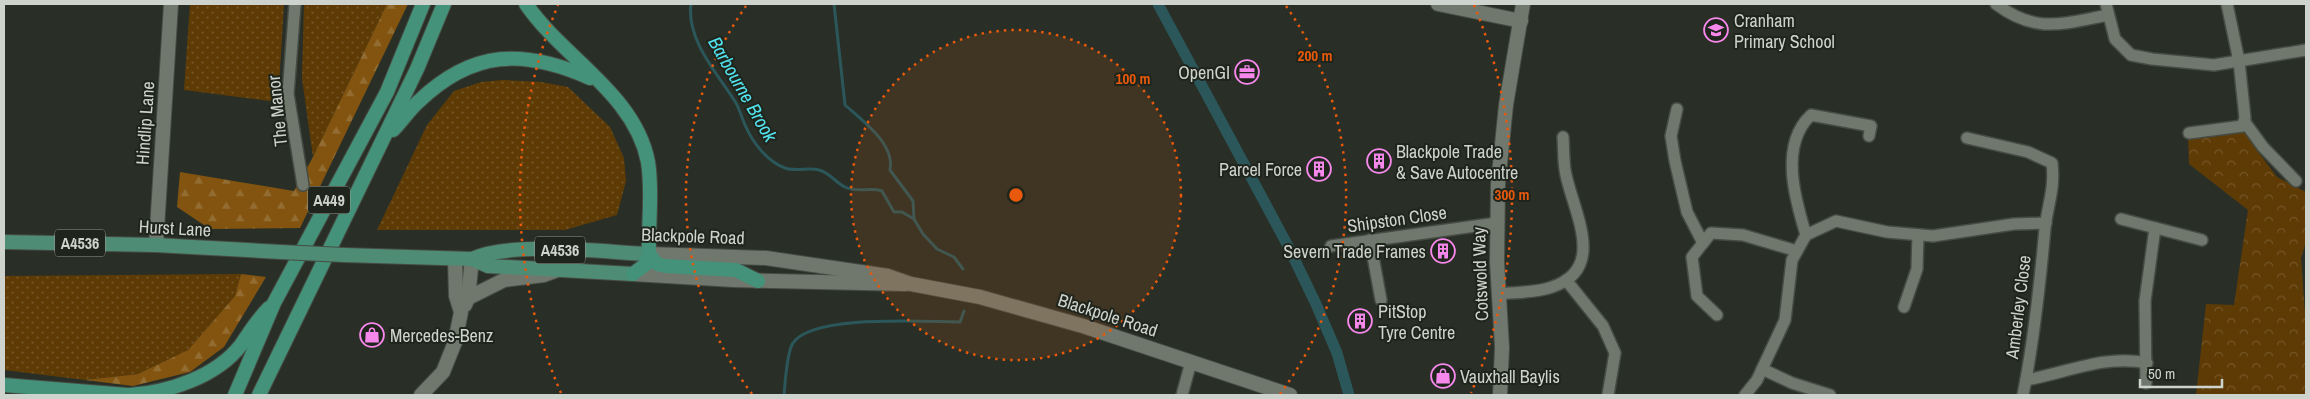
<svg xmlns="http://www.w3.org/2000/svg" width="2310" height="399" viewBox="0 0 2310 399" font-family="'Archivo Narrow',sans-serif">
<defs>
<pattern id="grass-dots" width="8" height="8" patternUnits="userSpaceOnUse" patternTransform="scale(1.25)"><rect width="8" height="8" fill="#5e3b05"/><path d="M2 2h.1M6 6h.1" fill="none" stroke="#745628" stroke-width="1.8" stroke-linecap="round"/></pattern>
<pattern id="forest-firs" width="22" height="20" patternUnits="userSpaceOnUse" patternTransform="scale(1.25)"><rect width="22" height="20" fill="#82540f"/><path d="M5 1l3.5 6h-7zM16 11l3.5 6h-7z" fill="#936c31"/></pattern>
<pattern id="park-crowns" width="20" height="18" patternUnits="userSpaceOnUse" patternTransform="scale(1.25)"><rect width="20" height="18" fill="#5e3b05"/><path d="M2 6a3 3 0 1 1 6 0M12 15a3 3 0 1 1 6 0" fill="none" stroke="#745628"/></pattern>
</defs>
<rect width="100%" height="100%" fill="#292f26"/>
<g fill="url(#grass-dots)">
<polygon points="190,4 284,4 278,102 184,90"/>
<polygon points="304,4 387,4 313,157 302,78"/>
<polygon points="503,80 541,82 568,87 610,127 624,158 626,181 617,215 565,230 377,230 427,125 454,91 481,82"/>
<polygon points="241,274 235,296 188,350 138,374 85,380 4,370 4,276"/>
</g>
<g fill="url(#forest-firs)">
<polygon points="387,4 408,4 300,228 210,229 177,207 180,172 294,191 313,157"/>
<polygon points="241,274 266,277 224,347 190,372 133,386 85,380 138,374 188,350 235,296"/>
</g>
<polygon fill="url(#park-crowns)" points="2248,123 2253,145 2277,177 2306,192 2306,242 2301,258 2306,327 2306,395 2196,395 2206,304 2234,305 2248,210 2189,164 2188,135"/>
<g fill="none" stroke-linecap="round" stroke-linejoin="round">
<g stroke="#2b575b" stroke-width="3">
<path d="M691,4C686,40 718,74 736,103C740,110 742,119 746,127C753,143 768,162 785,168C796,172 809,167 819,170C829,172 836,183 845,187C857,193 869,187 882,191L894,212H902L914,219L923,234L937,249L954,257L963,269"/>
<path d="M834,4L845,105C863,121 895,144 890,170L913,201L914,219"/>
<path d="M784,395C785,384 787,351 793,343C813,314 925,322 960,322L964,311"/>
</g>
<polyline stroke="#2b575b" stroke-width="11" points="1158,4 1288,246 1316,304 1337,353 1349,395"/>
<g stroke="#464c44" stroke-width="14">
<g id="minor">
<polyline points="295,4 288,94 303,185"/>
<path d="M1996,4C2036,34 2062,24 2108,15"/>
<polyline points="2106,4 2115,39 2131,55 2152,59 2214,65 2306,50"/>
<polyline points="1677,109 1671,136 1675,161 1687,212 1703,243"/>
<polyline points="2244,121 2263,147 2296,181"/>
<polyline points="2189,133 2243,126 2245,118 2239,61 2227,4"/>
<path d="M1967,138L2028,152L2052,163C2055,189 2048,203 2045,228C2040,284 2034,340 2023,395"/>
<polyline points="2121,219 2202,240"/>
<path d="M1806,235C1795,199 1779,145 1811,115L1871,126L1869,136"/>
<polyline points="1370,240 1381,300"/>
<polyline points="1331,246 1497,223"/>
<polyline points="1566,280 1603,326 1615,353 1608,395"/>
<path d="M1499,294C1515,292 1536,293 1552,287C1607,269 1574,213 1566,175C1563,163 1564,149 1563,137"/>
<polyline points="1904,307 1917,269 1918,235"/>
<polyline points="1717,315 1697,296 1692,257 1711,233 1743,235 1797,251"/>
<polyline points="1762,369 1792,383 1830,395"/>
<path d="M2026,380C2066,373 2106,354 2147,363"/>
<polyline points="2146,383 2145,301 2155,228"/>
<polyline points="1182,395 1191,362"/>
<polyline points="1745,395 1757,380 1785,320 1792,260 1806,235 1836,221 1887,232 1933,236 2014,224 2046,223"/>
</g>
</g>
<g stroke="#464c44" stroke-width="16">
<g id="tertiary">
<polyline points="1438,4 1521,21"/>
<polyline points="156,245 171,4"/>
<polyline points="468,298 504,280 544,275 555,271"/>
<polyline points="465,305 468,298 472,259"/>
<polyline points="421,395 443,372 455,342 461,312 456,296 455,259"/>
</g>
</g>
<g stroke="#464c44" stroke-width="16">
<g id="secondary">
<polyline points="649,254 766,258 888,276 911,284 980,297 1083,326 1290,395"/>
<polyline points="633,274 734,280 906,284"/>
<polyline points="1500,395 1502,347 1497,262 1498,184 1506,105 1523,4"/>
</g>
</g>
<g stroke="#464c44" stroke-width="16">
<g id="primary">
<polyline points="4,242 156,245 281,252"/>
<polyline points="344,255 472,259 488,266 633,274"/>
<path d="M472,259C512,241 603,252 649,254"/>
</g>
</g>
<g stroke="#464c44" stroke-width="16">
<g id="trunk">
<path d="M526,4C563,58 635,94 648,162C653,192 648,223 649,254L646,264L633,274"/>
<path d="M393,130C402,121 409,110 418,102C473,49 524,49 590,78"/>
<polyline points="649,254 657,264 665,266 736,270 758,281"/>
<polyline points="4,385 127,395"/>
<path d="M130,395C169,392 216,377 241,345C250,332 257,320 269,308"/>
<polyline points="235,395 274,303 387,92 423,4"/>
<polyline points="259,395 417,69 444,4"/>
</g>
</g>
<use href="#minor" stroke="#70786d" stroke-width="11"/>
<use href="#tertiary" stroke="#70786d" stroke-width="14"/>
<use href="#secondary" stroke="#70786d" stroke-width="14"/>
<use href="#primary" stroke="#4e8c76" stroke-width="14"/>
<use href="#trunk" stroke="#439279" stroke-width="14"/>
<g stroke="#464c44" stroke-width="16" stroke-linecap="butt">
<polyline id="primary-bridge" points="281,252 344,255"/>
</g>
<use href="#primary-bridge" stroke="#4e8c76" stroke-width="14"/>
</g>
<circle cx="1016" cy="195" r="165" fill="#e8590c" fill-opacity=".12"/>
<g fill="none" stroke="#e8590c" stroke-width="2.5" stroke-dasharray="2.5 5">
<circle cx="1016" cy="195" r="165"/>
<path d="M752 394A330 330 0 0 1 746 6M1286 6A330 330 0 0 1 1280 394"/>
<path d="M561 393A496 496 0 0 1 558 5M1474 5A496 496 0 0 1 1471 393"/>
</g>
<defs>
<g id="school-ring" transform="scale(1.25)"><circle r="9.5" fill="#1f251c" stroke="#f788eb" stroke-width="1.5"/><path d="M0-5L7-2L0 1L-7-2ZM-4 1L0 2.5L4 1V4Q0 6-4 4Z" fill="#f788eb"/></g>
<g id="office-ring" transform="scale(1.25)"><circle r="9.5" fill="#1f251c" stroke="#f788eb" stroke-width="1.5"/><path d="M-6-3h4V-5.5h4V-3h4V5H-6ZM-1-4.5V-3h2v-1.5ZM-6 0V1H6V0Z" fill="#f788eb"/></g>
<g id="building-ring" transform="scale(1.25)"><circle r="9.5" fill="#1f251c" stroke="#f788eb" stroke-width="1.5"/><path d="M-4-6H4V6H1V3H-1V6H-4ZM-2.5-4.3h1.7v1.8h-1.7ZM.8-4.3h1.7v1.8H.8ZM-2.5-1h1.7V.8h-1.7ZM.8-1h1.7V.8H.8Z" fill="#f788eb"/></g>
<g id="shop-ring" transform="scale(1.25)"><circle r="9.5" fill="#1f251c" stroke="#f788eb" stroke-width="1.5"/><path d="M-5-2.5h2.3a2.7 3.5 0 0 1 5.4 0H5L5.5 6h-11ZM-1.5-2.5h3a1.5 2.3 0 0 0-3 0Z" fill="#f788eb"/></g>
</defs>
<g fill-rule="evenodd">
<use href="#school-ring" x="1716" y="30"/>
<use href="#office-ring" x="1247" y="72"/>
<use href="#building-ring" x="1379" y="161"/>
<use href="#building-ring" x="1319" y="169"/>
<use href="#building-ring" x="1443" y="251"/>
<use href="#building-ring" x="1360" y="321"/>
<use href="#shop-ring" x="372" y="335"/>
<use href="#shop-ring" x="1443" y="376"/>
</g>
<g text-anchor="middle" dominant-baseline="central" stroke-width="4" stroke-linejoin="round" paint-order="stroke">
<g fill="#1f251c" stroke="#9a9f98" stroke-width="1">
<rect x="308" y="186.5" width="42" height="27" rx="4"/>
<rect x="55" y="229.5" width="50" height="27" rx="4"/>
<rect x="535" y="236.5" width="50" height="27" rx="4"/>
</g>
<g font-size="16" font-weight="bold" fill="#cfd3cd">
<text x="329" y="200">A449</text>
<text x="80" y="243">A4536</text>
<text x="560" y="250">A4536</text>
</g>
<g font-size="18" fill="#cfd3cd" stroke="#1f251c" text-anchor="start">
<text x="1734" y="20">Cranham<tspan x="1734" dy="21">Primary School</tspan></text>
<text x="1230" y="72" text-anchor="end">OpenGI</text>
<text x="1396" y="151">Blackpole Trade<tspan x="1396" dy="21">&amp; Save Autocentre</tspan></text>
<text x="1302" y="169" text-anchor="end">Parcel Force</text>
<text x="1426" y="251" text-anchor="end">Severn Trade Frames</text>
<text x="1378" y="311">PitStop<tspan x="1378" dy="21">Tyre Centre</tspan></text>
<text x="390" y="335">Mercedes-Benz</text>
<text x="1460" y="376">Vauxhall Baylis</text>
</g>
<g font-size="18" fill="#cfd3cd" stroke="#1f251c">
<text transform="translate(277 111) rotate(-96)">The Manor</text>
<text transform="translate(145 123) rotate(-86)">Hindlip Lane</text>
<text transform="translate(1397 219) rotate(-8)">Shipston Close</text>
<text transform="translate(175 228) rotate(3)">Hurst Lane</text>
<text transform="translate(693 236) rotate(2)">Blackpole Road</text>
<text transform="translate(1480 274) rotate(-92)">Cotswold Way</text>
<text transform="translate(2018 307) rotate(-83)">Amberley Close</text>
<text transform="translate(1108 315) rotate(18)">Blackpole Road</text>
</g>
<g font-size="19" font-style="italic" fill="#51e3ee" stroke="#1f251c">
<text transform="translate(743 89) rotate(60)">Barbourne Brook</text>
</g>
</g>
<circle cx="1016" cy="195" r="8" fill="#e8590c" stroke="#1f251c" stroke-width="2.5"/>
<g font-size="15" text-anchor="middle" font-weight="bold" fill="#e8590c" stroke="#1f251c" stroke-width="4" stroke-linejoin="round" paint-order="stroke">
<text x="1315" y="61">200 m</text>
<text x="1133" y="84">100 m</text>
<text x="1512" y="200">300 m</text>
</g>
<rect width="2310" height="399" fill="none" stroke="#cfd3cd" stroke-width="10"/>
<path d="M2140 379v8h82v-8" fill="none" stroke="#cfd3cd" stroke-width="2.5"/>
<text x="2148" y="379" font-size="15" fill="#cfd3cd" stroke="#1f251c" stroke-width="4" paint-order="stroke">50 m</text>
</svg>
